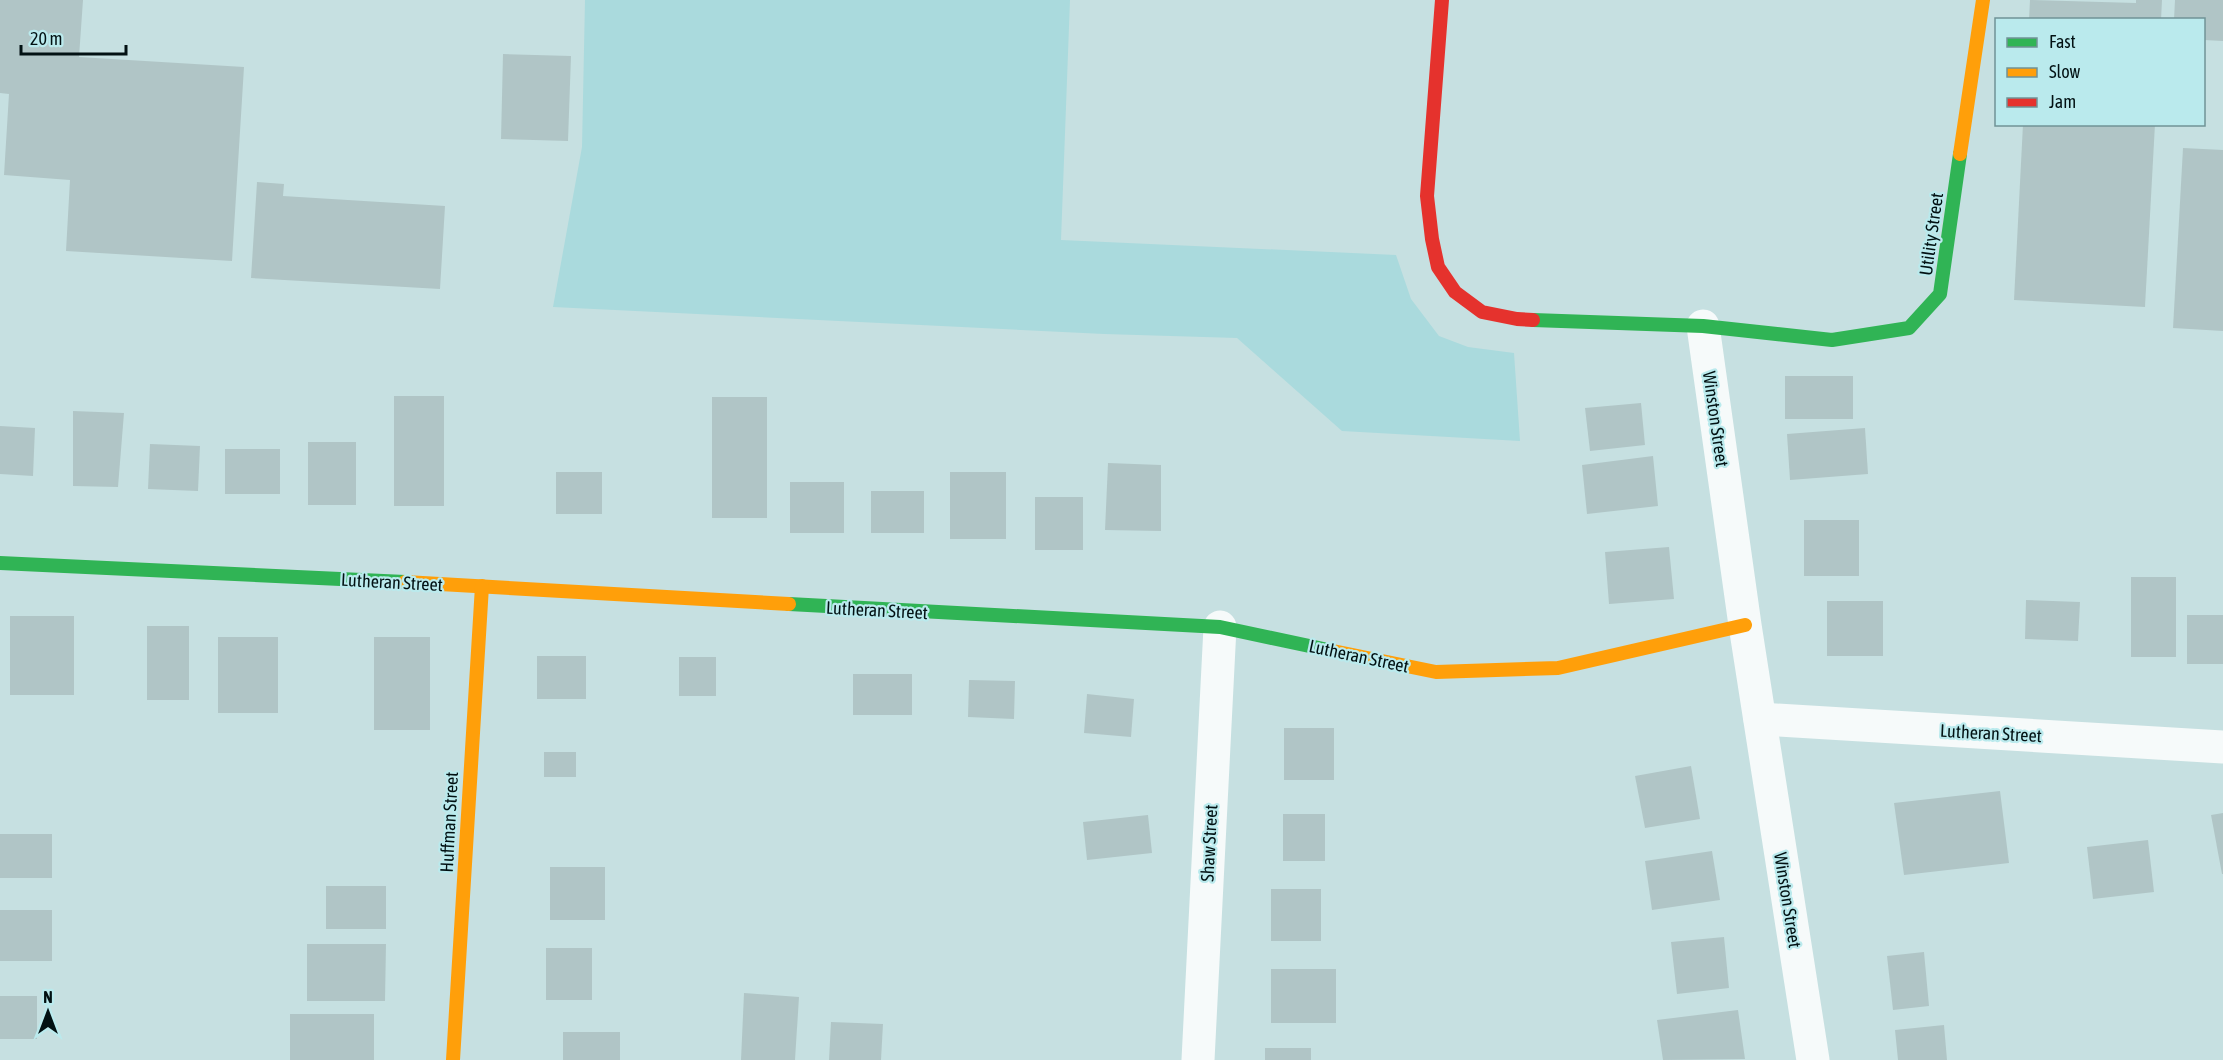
<svg xmlns="http://www.w3.org/2000/svg" width="2223" height="1060" viewBox="0 0 2223 1060" font-family="'Asap Condensed',sans-serif">
<rect width="100%" height="100%" fill="#c6e0e1"/>
<polygon fill="#aadadd" points="585,0 1070,0 1061,240 1396,255 1411,299 1439,336 1468,347 1514,353 1520,441 1342,431 1237,338 1104,334 553,307 582,147"/>
<g fill="#b0c5c6">
<polygon points="0,0 83,0 79,57 244,67 232,261 66,251 70,180 4,175 9,94 0,93"/>
<polygon points="2030,0 2136,3 2136,0 2162,0 2161,20 2029,20"/>
<polygon points="2175,0 2223,0 2223,41 2204,40 2204,20 2174,20"/>
<polygon points="503,54 571,56 568,141 501,139"/>
<polygon points="2023,124 2155,124 2145,307 2014,300"/>
<polygon points="2183,148 2223,150 2223,331 2173,328"/>
<polygon points="257,182 284,184 283,196 445,206 440,289 251,278"/>
<rect x="1785" y="376" width="68" height="43"/>
<rect x="394" y="396" width="50" height="110"/>
<rect x="712" y="397" width="55" height="121"/>
<polygon points="1641,403 1645,445 1590,451 1585,408"/>
<polygon points="73,411 124,413 118,487 73,486"/>
<polygon points="0,426 35,428 33,476 0,474"/>
<polygon points="1865,428 1868,474 1790,480 1787,434"/>
<rect x="308" y="442" width="48" height="63"/>
<polygon points="150,444 200,446 198,491 148,489"/>
<rect x="225" y="449" width="55" height="45"/>
<polygon points="1653,456 1658,506 1587,514 1582,465"/>
<polygon points="1108,463 1161,465 1161,531 1105,530"/>
<rect x="556" y="472" width="46" height="42"/>
<rect x="950" y="472" width="56" height="67"/>
<rect x="790" y="482" width="54" height="51"/>
<rect x="871" y="491" width="53" height="42"/>
<rect x="1035" y="497" width="48" height="53"/>
<rect x="1804" y="520" width="55" height="56"/>
<polygon points="1669,547 1674,599 1609,604 1605,552"/>
<rect x="2131" y="577" width="45" height="80"/>
<polygon points="2026,600 2080,602 2078,641 2025,639"/>
<rect x="1827" y="601" width="56" height="55"/>
<rect x="2187" y="615" width="36" height="49"/>
<rect x="10" y="616" width="64" height="79"/>
<rect x="147" y="626" width="42" height="74"/>
<rect x="218" y="637" width="60" height="76"/>
<rect x="374" y="637" width="56" height="93"/>
<rect x="537" y="656" width="49" height="43"/>
<rect x="679" y="657" width="37" height="39"/>
<rect x="853" y="674" width="59" height="41"/>
<polygon points="969,680 1015,681 1014,719 968,717"/>
<polygon points="1087,694 1134,699 1131,737 1084,733"/>
<rect x="1284" y="728" width="50" height="52"/>
<rect x="544" y="752" width="32" height="25"/>
<polygon points="1691,766 1700,819 1645,828 1635,776"/>
<polygon points="2000,791 2009,863 1904,875 1894,803"/>
<polygon points="2223,813 2223,874 2222,874 2211,815"/>
<rect x="1283" y="814" width="42" height="47"/>
<polygon points="1148,815 1152,853 1087,860 1083,822"/>
<rect x="0" y="834" width="52" height="44"/>
<polygon points="2148,840 2154,892 2093,899 2087,847"/>
<polygon points="1712,851 1720,900 1652,910 1645,861"/>
<rect x="550" y="867" width="55" height="53"/>
<rect x="326" y="886" width="60" height="43"/>
<rect x="1271" y="889" width="50" height="52"/>
<rect x="0" y="910" width="52" height="51"/>
<polygon points="1724,937 1729,988 1677,994 1671,942"/>
<polygon points="307,944 386,944 385,1001 307,1001"/>
<rect x="546" y="948" width="46" height="52"/>
<polygon points="1924,952 1929,1006 1893,1010 1887,956"/>
<rect x="1271" y="969" width="65" height="54"/>
<polygon points="744,993 799,997 795,1060 741,1060"/>
<rect x="0" y="996" width="37" height="43"/>
<polygon points="1738,1010 1745,1059 1663,1060 1657,1020"/>
<rect x="290" y="1014" width="84" height="46"/>
<polygon points="831,1022 883,1024 881,1060 829,1060"/>
<polygon points="1944,1025 1947,1060 1898,1060 1895,1030"/>
<rect x="563" y="1032" width="57" height="28"/>
<rect x="1265" y="1048" width="46" height="12"/>
</g>
<g fill="none" stroke-linecap="round" stroke-linejoin="round">
<g stroke="#f6fafa" stroke-width="33">
<polyline points="1703,326 1745,625 1813,1060"/>
<polyline points="1760,719 2223,747"/>
<polyline points="1198,1060 1220,627"/>
</g>
<g stroke="#30b455" stroke-width="14">
<polyline points="1533,320 1703,326 1832,340 1909,328 1940,294 1960,154"/>
<polyline points="0,563 405,582"/>
<polyline points="789,604 1220,627 1333,651"/>
</g>
<g stroke="#ff9f0a" stroke-width="14">
<polyline points="1960,154 1983,0"/>
<polyline points="405,582 789,604"/>
<polyline points="1333,651 1436,672 1558,668 1745,625"/>
<polyline points="453,1060 482,586"/>
</g>
<polyline stroke="#e5322d" stroke-width="14" points="1442,0 1427,196 1432,239 1438,267 1455,292 1482,312 1517,319 1533,320"/>
</g>
<g text-anchor="middle" dominant-baseline="central" stroke-width="4.5" stroke-linejoin="round" paint-order="stroke">
<g font-size="18" fill="#021113" stroke="#baeaed">
<text transform="translate(1931 234) rotate(-82)">Utility Street</text>
<text transform="translate(1716 419) rotate(82)">Winston Street</text>
<text transform="translate(392 582) rotate(3)">Lutheran Street</text>
<text transform="translate(877 610) rotate(3)">Lutheran Street</text>
<text transform="translate(1359 656) rotate(12)">Lutheran Street</text>
<text transform="translate(1991 733) rotate(3)">Lutheran Street</text>
<text transform="translate(449 822) rotate(-87)">Huffman Street</text>
<text transform="translate(1209 843) rotate(-87)">Shaw Street</text>
<text transform="translate(1788 900) rotate(81)">Winston Street</text>
</g>
</g>
<rect x="1995" y="18" width="210" height="108" fill="#baeaed" stroke="#709396" stroke-width="1.5"/>
<rect x="2007" y="38" width="30" height="9" fill="#30b455" stroke="#709396" stroke-width="1.5"/>
<text x="2049" y="48" font-size="18" fill="#021113">Fast</text>
<rect x="2007" y="68" width="30" height="9" fill="#ff9f0a" stroke="#709396" stroke-width="1.5"/>
<text x="2049" y="78" font-size="18" fill="#021113">Slow</text>
<rect x="2007" y="98" width="30" height="9" fill="#e5322d" stroke="#709396" stroke-width="1.5"/>
<text x="2049" y="108" font-size="18" fill="#021113">Jam</text>
<g transform="translate(48 1012)" stroke="#baeaed" stroke-width="4.5" paint-order="stroke">
<path d="M0-4.5L10 22L0 15L-10 22Z" fill="#021113"/>
<text y="-9" font-size="16" font-weight="bold" text-anchor="middle" fill="#021113">N</text>
</g>
<path d="M21 45v9h105v-9" fill="none" stroke="#021113" stroke-width="3"/>
<text x="30" y="45" font-size="18" fill="#021113" stroke="#baeaed" stroke-width="4.5" paint-order="stroke">20 m</text>
</svg>
